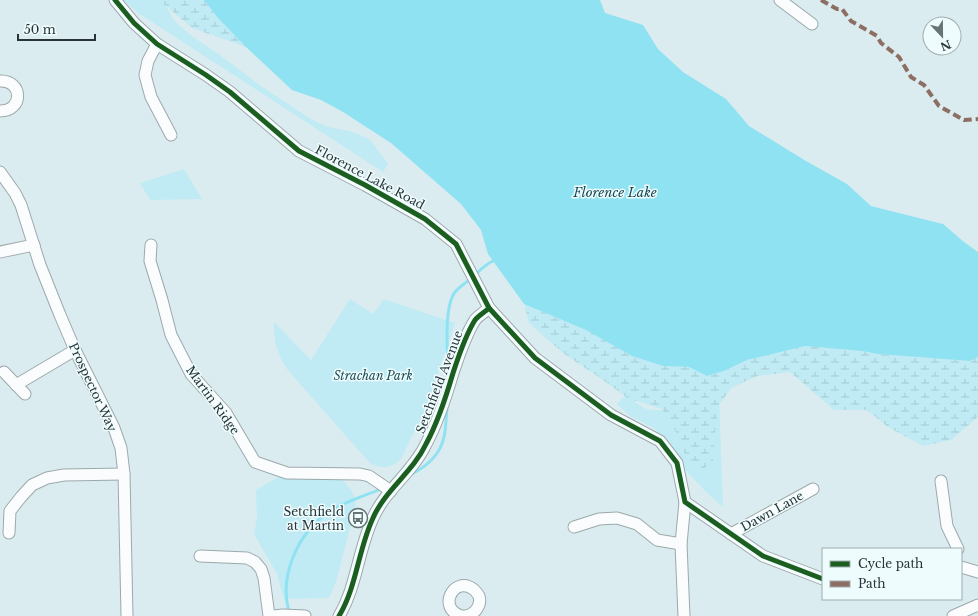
<svg xmlns="http://www.w3.org/2000/svg" width="978" height="616" viewBox="0 0 978 616" font-family="'Libre Baskerville',serif">
<defs>
<pattern id="wetland-marsh" width="20" height="14" patternUnits="userSpaceOnUse"><rect width="20" height="14" fill="#c0ebf4"/><path d="M1 5h8M5 5V1M11 12h8M15 12V8" fill="none" stroke="#a5cad2"/></pattern>
</defs>
<rect width="100%" height="100%" fill="#dbecf0"/>
<g fill="#c0ebf4">
<polygon points="123,0 163,0 173,19 179,25 193,37 220,55 261,86 311,119 328,127 353,132 367,138 371,141 388,164 383,172 138,13"/>
<polygon points="184,169 202,199 150,200 140,183"/>
<path d="M350,299L373,314L384,299L455,323L426,408L401,459C391,469 379,470 368,461L287,369L282,361L276,346L274,330V322L311,360Z"/>
<path d="M719,394L723,507L709,495L690,475L651,436L657,430L630,416L617,404L626,395C631,399 641,407 647,409C667,415 699,400 719,394Z"/>
<path d="M280,476L342,479C350,488 357,496 355,509L336,582L329,598L284,599L277,574L254,534L257,518L256,490Z"/>
</g>
<g fill="url(#wetland-marsh)">
<polygon points="159,0 204,0 218,18 246,47 192,28"/>
<polygon points="524,304 586,330 632,356 663,366 689,367 707,376 724,371 747,360 805,346 862,351 878,354 970,361 978,357 978,417 951,440 923,446 888,427 867,410 834,410 790,372 757,376 731,388 717,408 713,461 703,469 690,466 676,432 662,409 629,399 603,380 563,353 529,323"/>
</g>
<polygon fill="#8fe2f1" points="204,0 600,0 605,13 643,25 658,49 683,72 726,99 749,126 806,161 847,184 871,206 943,224 964,242 978,252 978,357 970,361 878,354 862,351 805,346 747,360 724,371 707,376 689,367 663,366 632,356 586,330 524,304 488,254 481,230 461,204 391,143 343,112 321,100 292,90 246,47 218,18"/>
<g fill="none" stroke-linecap="round" stroke-linejoin="round">
<g stroke="#8fe2f1" stroke-width="3">
<path d="M448,375C448,355 443,308 455,292C459,287 466,283 471,278C479,272 484,265 493,261"/>
<path d="M410,475C426,467 440,456 444,437C446,428 446,418 447,409"/>
<path d="M289,612C279,576 297,535 327,513C343,502 365,496 383,488"/>
</g>
<g stroke="#9ca9ab" stroke-width="13">
<g id="minor">
<polyline points="115,0 134,23 157,44 206,75 230,92 299,151 365,185 425,219 456,244 489,308 535,358 611,415 660,441 677,463 685,502 763,556 823,579"/>
<polyline points="780,0 812,24"/>
<polyline points="157,44 148,61 145,75 151,97 171,135"/>
<path d="M0,81C23,80 24,111 0,111"/>
<polyline points="0,172 15,193 21,205 40,265 60,315 75,350 114,428 121,448 124,474 127,616"/>
<polyline points="151,245 150,261 162,300 171,335 191,374 226,413 255,462 287,473 360,474 369,476 391,491"/>
<polyline points="0,252 34,245"/>
<polyline points="4,372 25,394"/>
<polyline points="16,385 75,350"/>
<polyline points="941,481 947,526 958,549"/>
<polyline points="574,527 599,519 617,518 637,524 657,540 681,544"/>
<polyline points="9,533 10,511 21,497 32,485 47,478 64,475 124,474"/>
<polyline points="731,534 813,489"/>
<polyline points="200,556 247,558 255,562 261,569 264,578 269,616"/>
<polyline points="961,567 978,572"/>
<polyline points="273,616 283,615 305,616"/>
<path d="M339,616C357,586 358,550 373,518C385,490 413,472 426,444C438,422 446,397 453,373C459,355 465,336 475,320C479,315 485,312 489,308"/>
<path d="M462,616C436,609 454,575 473,589C475,590 477,593 479,596C482,606 474,615 465,616"/>
<polyline points="684,616 681,544 685,502"/>
<polyline points="953,616 978,605"/>
</g>
</g>
<use href="#minor" stroke="#fafcfd" stroke-width="11"/>
<polyline stroke="#8d6e63" stroke-width="4" stroke-dasharray="8 4" stroke-linecap="butt" points="821,0 837,9 842,9 851,21 877,36 881,43 899,57 911,77 924,85 939,106 964,120 978,119"/>
<g stroke="#effcfe" stroke-width="8">
<g id="cycleway">
<polyline points="115,0 134,23 157,44 206,75 230,92 299,151 365,185 425,219 456,244 489,308 535,358 611,415 660,441 677,463 685,502 763,556 823,579"/>
<path d="M339,616C357,586 358,550 373,518C385,490 413,472 426,444C438,422 446,397 453,373C459,355 465,336 475,320C479,315 485,312 489,308"/>
</g>
</g>
<use href="#cycleway" stroke="#1b5e20" stroke-width="5"/>
</g>
<defs>
<g id="bus-ring" transform="scale(1)"><circle r="9.5" fill="#effcfe" stroke="#667476" stroke-width="1.5"/><path d="M-5-6H5V4H4V6H2V4H-2V6H-4V4H-5ZM-3.5-4V0h7V-4ZM-3.5 1.2v1.5H-2V1.2ZM2 1.2v1.5H3.5V1.2Z" fill="#667476"/></g>
</defs>
<g fill-rule="evenodd">
<use href="#bus-ring" x="358" y="518"/>
</g>
<g text-anchor="middle" dominant-baseline="central" stroke-width="3" stroke-linejoin="round" paint-order="stroke">
<g font-size="12" fill="#273335" stroke="#effcfe">
<text transform="translate(370 177) rotate(28)">Florence Lake Road</text>
<text transform="translate(439 382) rotate(-69)">Setchfield Avenue</text>
<text transform="translate(93 387) rotate(65)">Prospector Way</text>
<text transform="translate(213 400) rotate(54)">Martin Ridge</text>
<text transform="translate(772 511) rotate(-29)">Dawn Lane</text>
</g>
<g font-size="12" font-style="italic" fill="#1c4e56" stroke="#effcfe">
<text x="373" y="375">Strachan Park</text>
</g>
<g font-size="12" fill="#273335" stroke="#effcfe" text-anchor="end">
<text x="344" y="511">Setchfield<tspan x="344" dy="14">at Martin</tspan></text>
</g>
<g font-size="13" font-style="italic" fill="#164851" stroke="#effcfe">
<text x="615" y="192">Florence Lake</text>
</g>
</g>
<rect x="822" y="548" width="140" height="52" fill="#effcfe" stroke="#9facae"/>
<rect x="830" y="561" width="20" height="6" fill="#1b5e20" stroke="#9facae"/>
<text x="858" y="568" font-size="12" fill="#273335">Cycle path</text>
<rect x="830" y="581" width="20" height="6" fill="#8d6e63" stroke="#9facae"/>
<text x="858" y="588" font-size="12" fill="#273335">Path</text>
<g transform="translate(942 36) rotate(158)"><circle r="19" fill="#effcfe" stroke="#9facae"/>
<path d="M0-3L7 15L0 10L-7 15Z" fill="#667476"/>
<text y="-6" font-size="11" font-weight="bold" text-anchor="middle" fill="#273335">N</text>
</g>
<path d="M18 34v6h77v-6" fill="none" stroke="#273335" stroke-width="2"/>
<text x="24" y="34" font-size="12" fill="#273335" stroke="#effcfe" stroke-width="3" paint-order="stroke">50 m</text>
</svg>
